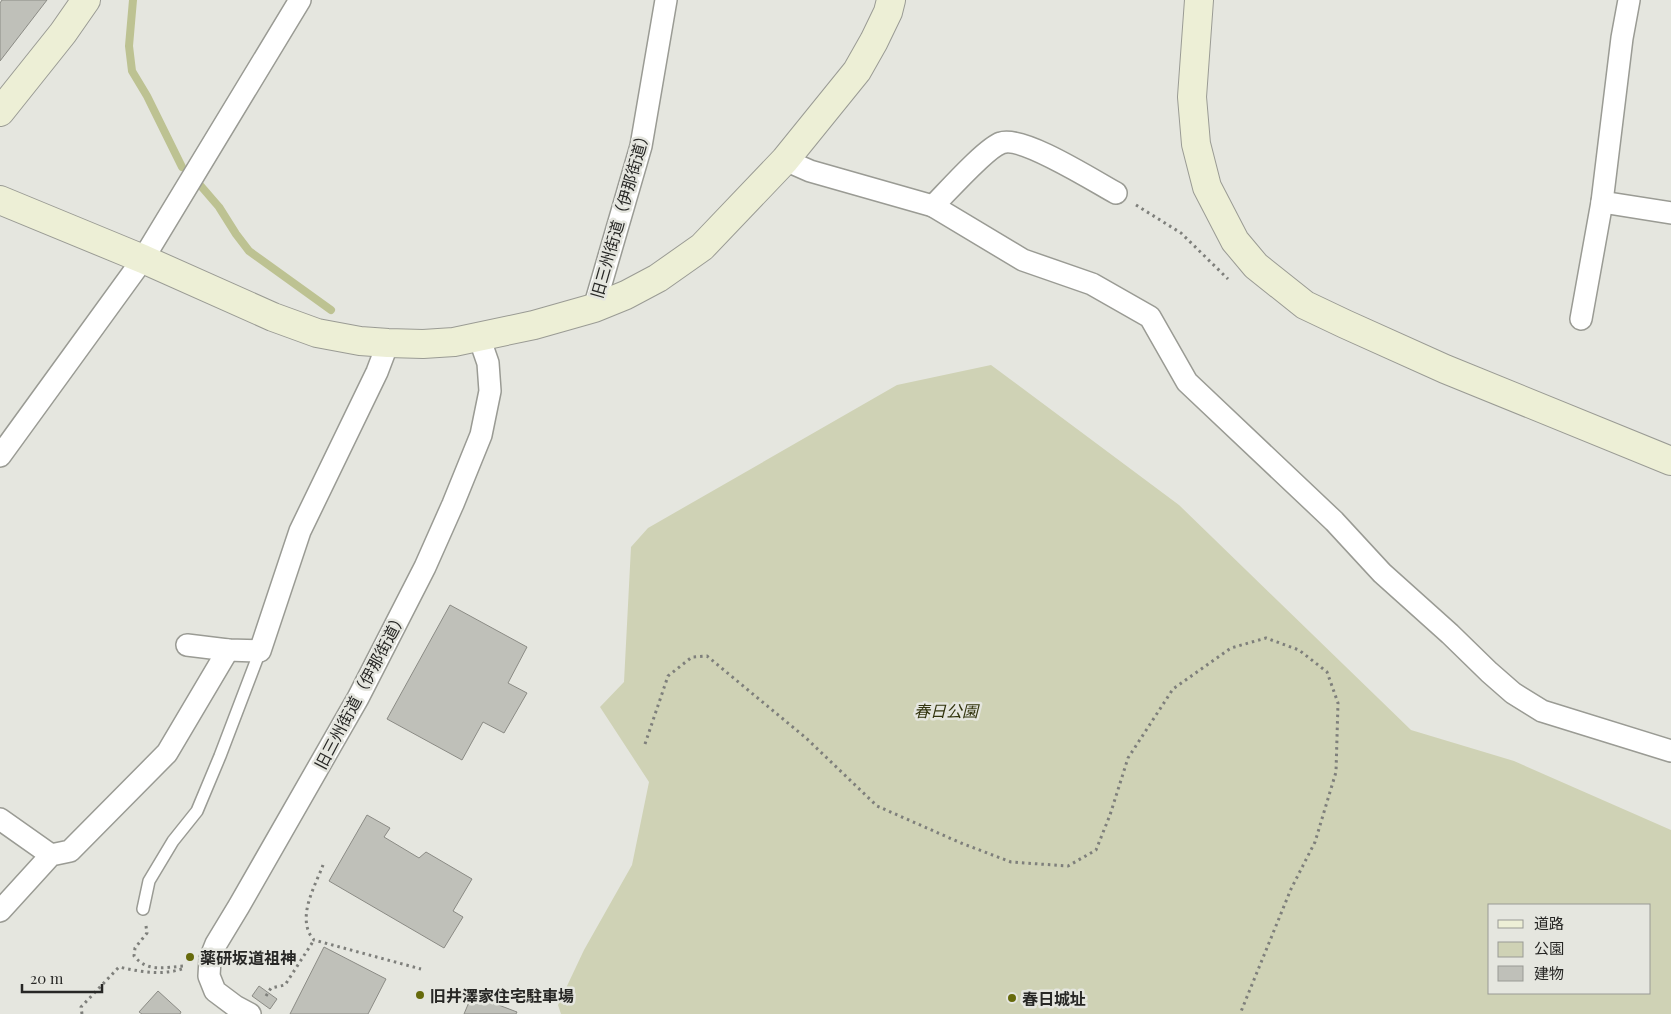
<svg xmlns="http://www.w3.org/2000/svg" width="1671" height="1014" viewBox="0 0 1671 1014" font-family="'Playfair Display','Noto Sans JP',serif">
<rect width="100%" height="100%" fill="#e5e6df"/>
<path fill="#cfd2b5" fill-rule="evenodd" d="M991,365L1179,505L1411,730L1514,761L1671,830V1014H561L558,1005L584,950L632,865L649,782L600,707L624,682L631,547L648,528L897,385ZM1650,905V993H1490V905Z"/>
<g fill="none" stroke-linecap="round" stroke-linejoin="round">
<g stroke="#bdc292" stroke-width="8">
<polyline points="133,0 129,46 132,71 147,96 182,167"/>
<polyline points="200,185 219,207 236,234 249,251 331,310"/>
</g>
</g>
<g fill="#bfc0b9" stroke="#8b8b85">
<polygon points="2,0 47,0 0,61 0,3"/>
<polygon points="450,605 527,647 508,683 527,693 504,733 483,722 462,760 387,719"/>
<polygon points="367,815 390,828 384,837 419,858 426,852 472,879 453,911 463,917 444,948 329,881"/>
<polygon points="324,947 386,979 368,1014 290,1014"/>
<polygon points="259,986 277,999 270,1009 252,996"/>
<polygon points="158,991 181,1012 180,1014 142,1014 139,1012"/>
<polygon points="472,995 517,1012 516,1014 464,1014"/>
</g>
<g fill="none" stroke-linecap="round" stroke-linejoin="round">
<g stroke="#9a9b94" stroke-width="14">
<polyline id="lane" points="143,909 149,881 173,841 197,811 220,756 260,651"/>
</g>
<g stroke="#9a9b94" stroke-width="24">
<g id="street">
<polyline points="785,160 810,171 933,206 1023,260 1092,284 1150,317 1187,382 1334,521 1382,573 1450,634 1489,672 1513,693 1542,711 1671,751"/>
<polyline points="1602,202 1671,213"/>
<path d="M933,206C946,193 986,148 1001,143C1022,135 1094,181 1116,193"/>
<polyline points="594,308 641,146 666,0"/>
<polyline points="1581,319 1602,202 1622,38 1629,0"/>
<polyline points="0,456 143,259 300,0"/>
<polyline points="187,645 228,650 260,651 300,531 377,372 388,343"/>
<polyline points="0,819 51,855"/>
<polyline points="0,911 51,855 70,851 167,753 228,650"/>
<polyline points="250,1014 235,1006 215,991 209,976 210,959 216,944 239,906 358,698 425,567 453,504 481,435 490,391 488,363 479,337"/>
</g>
</g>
<g stroke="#9a9b94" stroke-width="30">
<g id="secondary">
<polyline points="1199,0 1192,97 1196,144 1207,187 1235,241 1256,266 1305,305 1345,324 1445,369 1671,461"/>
<polyline points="0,112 63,33 86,0"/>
<polyline points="0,200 143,259 273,317 317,333 360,341 388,343 423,344 454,342 534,325 594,308 626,295 658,278 702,247 785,160 857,71 874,41 888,12 891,0"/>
</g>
</g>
<g stroke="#7e7f7b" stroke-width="3" stroke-dasharray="2.5 4" stroke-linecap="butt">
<polyline points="1136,205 1181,233 1228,279"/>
<polyline points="645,744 668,676 692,657 707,656 806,738 877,806 961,843 1011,862 1068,866 1096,850 1110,815 1128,758 1173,689 1231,648 1266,638 1299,650 1327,672 1338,703 1336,772 1315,842 1291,889 1240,1014"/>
<path d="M323,865C316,884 301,909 308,930C309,934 312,937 314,940L421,969"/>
<path d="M146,926L147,933L135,948L134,956C148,973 165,967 185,966"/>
<polyline points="266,996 271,988 285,985 314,940"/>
<path d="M82,1014L81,1007L119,967C142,972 162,976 185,968"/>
</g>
<use href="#lane" stroke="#fff" stroke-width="11"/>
<use href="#street" stroke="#fff" stroke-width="21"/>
<use href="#secondary" stroke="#edefd6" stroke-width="28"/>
</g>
<g fill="#666a0b" stroke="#e5e6df" stroke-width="2">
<circle cx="190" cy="957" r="5"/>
<circle cx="420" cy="995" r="5"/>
<circle cx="1012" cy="998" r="5"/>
</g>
<g text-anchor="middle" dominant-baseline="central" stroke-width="5" stroke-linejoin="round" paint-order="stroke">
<g font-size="16" fill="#272725" stroke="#e5e6df">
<text transform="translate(620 213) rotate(-74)">旧三州街道（伊那街道）</text>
<text transform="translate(360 690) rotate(-62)">旧三州街道（伊那街道）</text>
</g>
<g font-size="16" font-style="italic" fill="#32340e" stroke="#e5e6df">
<text x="946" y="710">春日公園</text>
</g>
<g font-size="16" font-weight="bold" fill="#272725" stroke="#e5e6df" text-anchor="start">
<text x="200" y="957">薬研坂道祖神</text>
<text x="430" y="995">旧井澤家住宅駐車場</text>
<text x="1022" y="998">春日城址</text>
</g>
</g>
<rect x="1488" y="904" width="162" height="90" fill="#e5e6df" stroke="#999a95"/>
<rect x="1498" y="920" width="25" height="8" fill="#edefd6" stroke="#999a95"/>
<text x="1534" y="929" font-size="15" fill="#272725">道路</text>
<rect x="1498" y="942" width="25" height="15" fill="#cfd2b5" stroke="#999a95"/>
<text x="1534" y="954" font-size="15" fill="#272725">公園</text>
<rect x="1498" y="966" width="25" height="15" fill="#bfc0b9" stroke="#999a95"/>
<text x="1534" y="979" font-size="15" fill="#272725">建物</text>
<path d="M22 984v8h80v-8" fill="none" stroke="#272725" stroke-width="2.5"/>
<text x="30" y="984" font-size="15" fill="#272725" stroke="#e5e6df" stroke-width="4" paint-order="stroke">20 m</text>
</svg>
